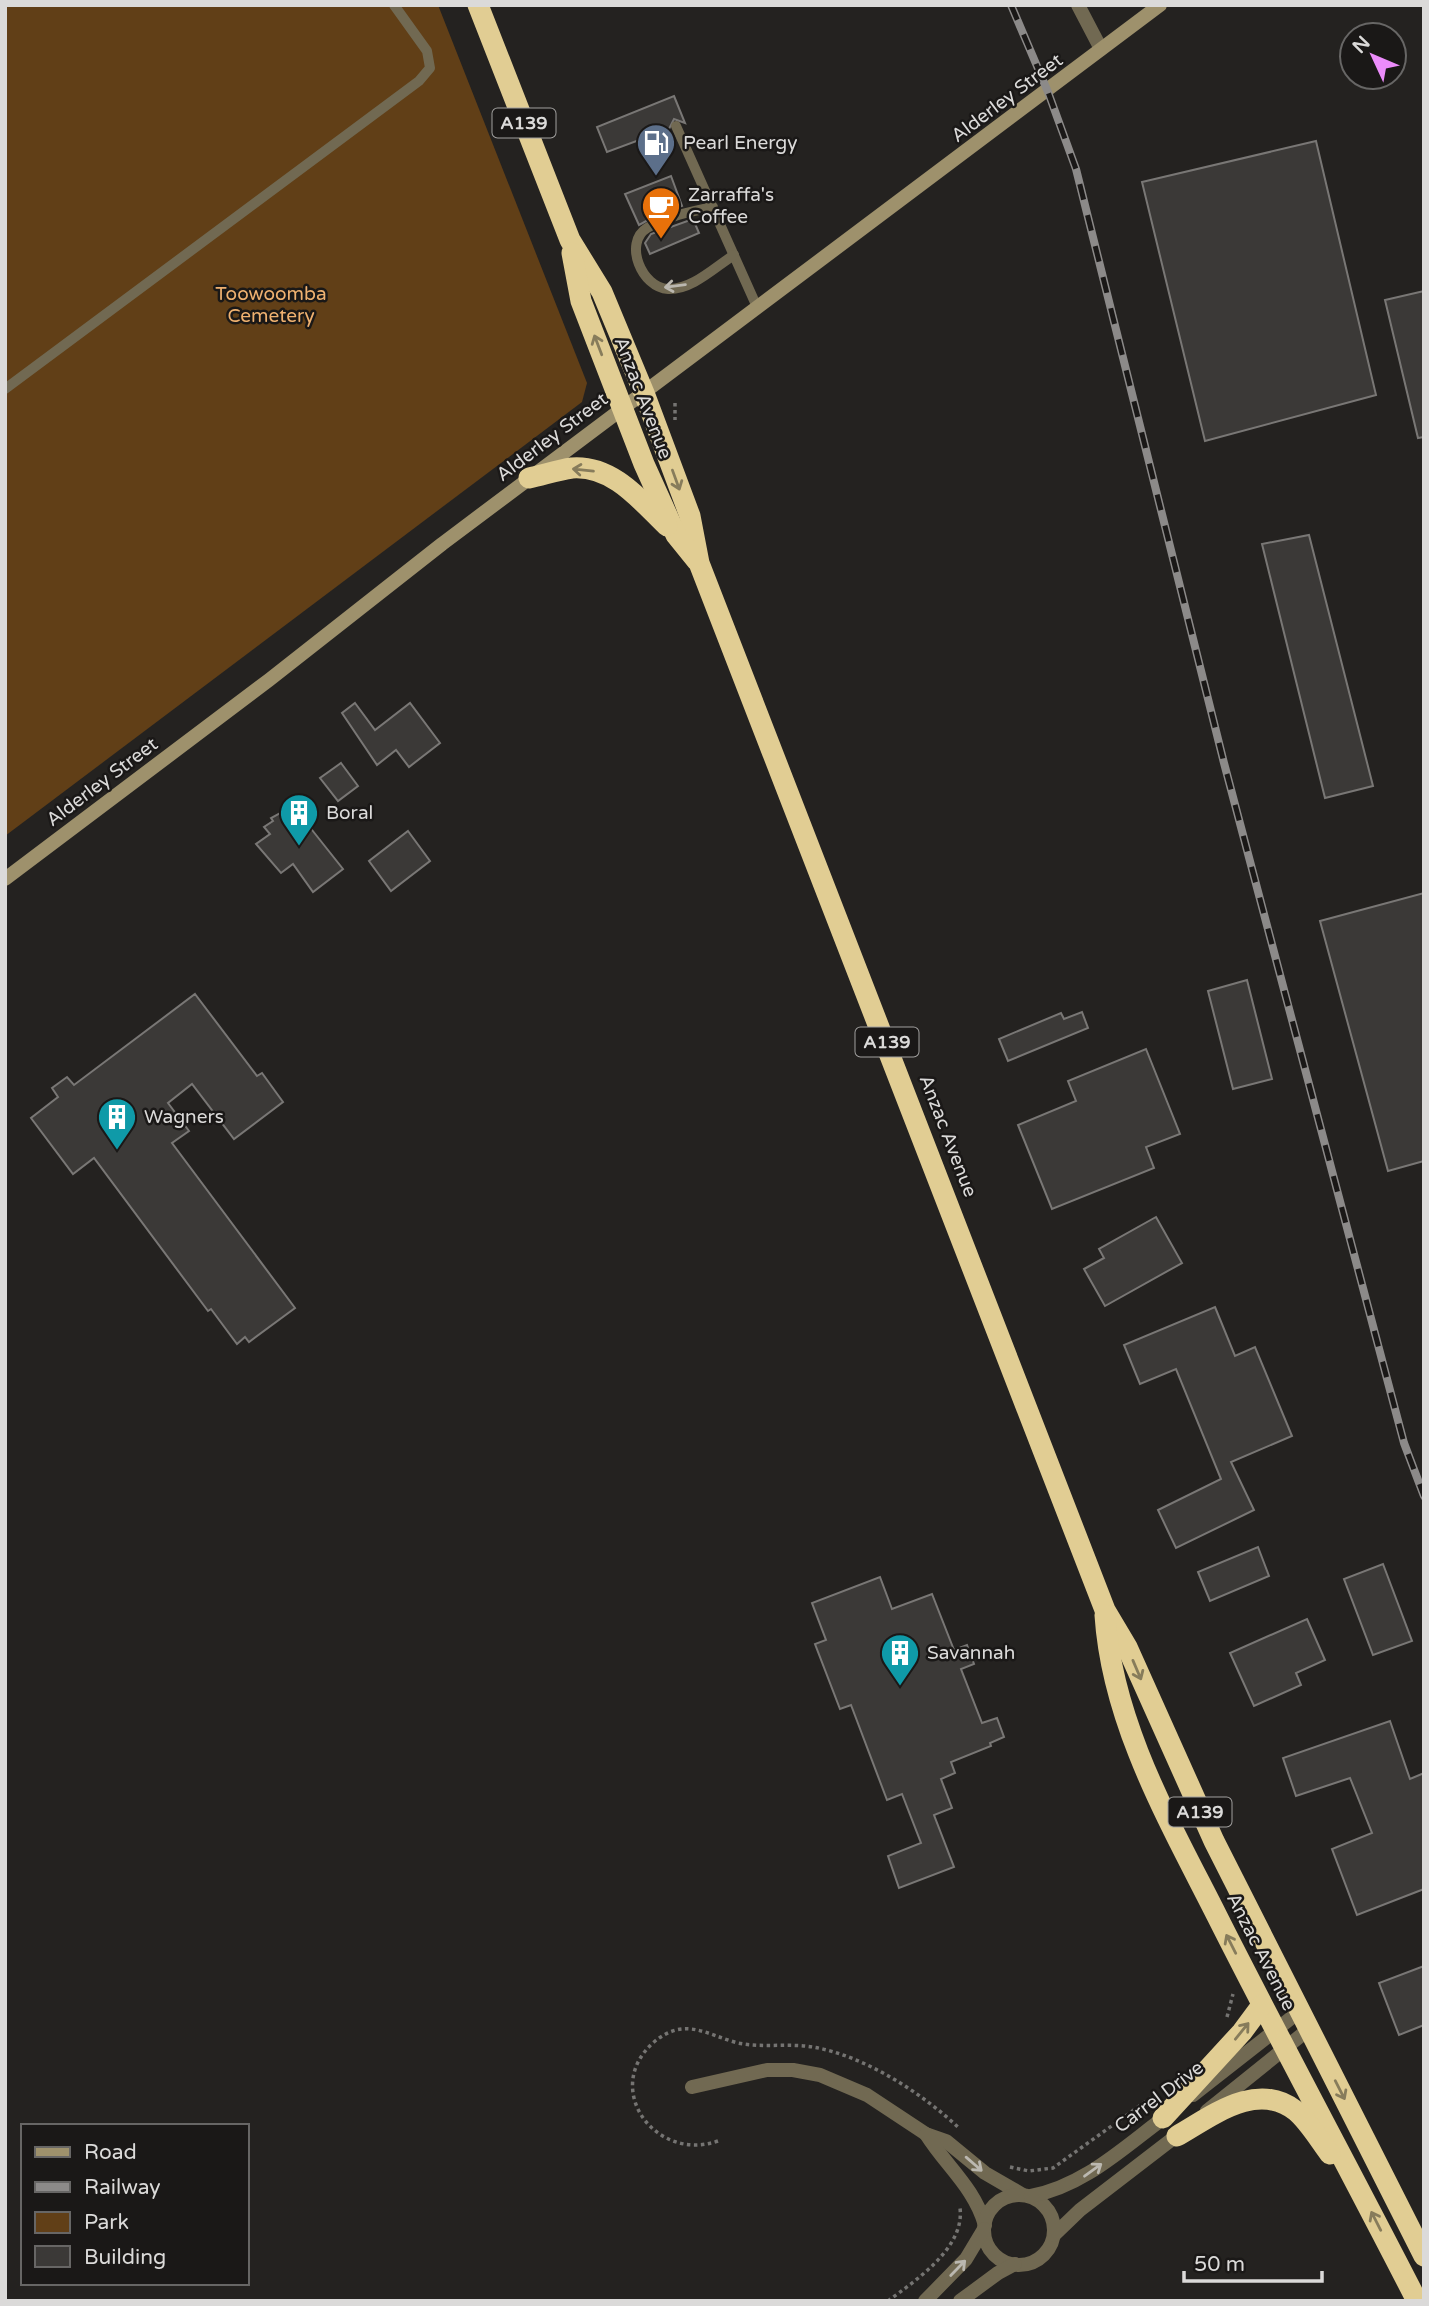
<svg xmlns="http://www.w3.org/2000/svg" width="1429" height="2306" viewBox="0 0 1429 2306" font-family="'Varela Round',sans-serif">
<rect width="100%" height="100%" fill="#242220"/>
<polygon fill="#613f17" points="5,5 438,5 587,383 582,402 5,836"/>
<g fill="#3b3937" stroke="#797775" stroke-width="2">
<polygon points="674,96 685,123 674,119 669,129 607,152 597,127"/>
<polygon points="1316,141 1376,395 1205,441 1142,182"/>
<polygon points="671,176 682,206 659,214 639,225 625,194"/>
<polygon points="693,219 699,233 650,254 645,243 651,234"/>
<polygon points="1424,291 1424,437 1418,438 1385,300"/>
<polygon points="1309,535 1373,786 1325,798 1262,544"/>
<polygon points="355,703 375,730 410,703 440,743 409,767 396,750 377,765 342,713"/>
<polygon points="341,763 358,786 338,801 320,778"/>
<polygon points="293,806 343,869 313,892 293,864 281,873 256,844 270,834 264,827 273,821 271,818"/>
<polygon points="408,831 430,861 391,891 369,861"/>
<polygon points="1424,893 1424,1161 1388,1171 1320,921"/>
<polygon points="1247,980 1272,1079 1233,1089 1208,991"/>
<polygon points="195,994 257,1076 262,1073 283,1102 234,1139 192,1084 168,1103 189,1131 172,1143 295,1308 249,1342 245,1337 237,1344 211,1309 208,1311 94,1158 73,1174 31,1118 58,1097 52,1088 67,1077 74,1085"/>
<polygon points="1082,1012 1088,1028 1008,1061 999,1039 1061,1013 1064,1019"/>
<polygon points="1146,1049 1180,1134 1146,1147 1154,1168 1052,1209 1018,1125 1076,1101 1068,1081"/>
<polygon points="1156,1217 1182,1263 1105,1306 1084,1269 1104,1258 1099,1249"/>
<polygon points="1215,1307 1235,1356 1255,1347 1292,1436 1231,1462 1254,1510 1176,1548 1158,1510 1221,1479 1176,1369 1140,1384 1124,1345"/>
<polygon points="1258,1547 1269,1576 1210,1601 1198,1572"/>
<polygon points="1383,1564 1412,1641 1373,1655 1344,1579"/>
<polygon points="880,1577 892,1609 932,1594 954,1650 967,1645 974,1664 961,1669 982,1723 997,1718 1004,1737 990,1743 991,1746 951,1762 955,1773 941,1779 952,1808 934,1815 954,1867 899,1888 888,1856 921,1843 902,1794 887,1800 851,1705 840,1709 815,1644 826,1640 812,1603"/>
<polygon points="1307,1619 1325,1660 1296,1673 1301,1685 1254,1706 1230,1653"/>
<polygon points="1390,1721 1410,1779 1424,1773 1424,1889 1357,1915 1332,1849 1372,1833 1350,1778 1296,1796 1283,1758"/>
<polygon points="1424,1966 1424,2025 1399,2035 1379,1983"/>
</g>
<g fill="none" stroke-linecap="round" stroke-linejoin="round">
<g stroke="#757472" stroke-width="3.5" stroke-dasharray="3.5 3.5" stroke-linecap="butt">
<polyline points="675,403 675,420"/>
<polyline points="1227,2017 1233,1994"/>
<path d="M718,2141C655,2163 601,2088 654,2042C685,2016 707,2035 738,2043C762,2048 788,2043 813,2047C865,2056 922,2093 960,2129"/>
<polyline points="1010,2167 1029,2171 1053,2168 1159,2092"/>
<path d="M888,2301C916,2280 965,2248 960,2208"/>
</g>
<g stroke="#716952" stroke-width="10">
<polyline points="676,126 757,307"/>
<path d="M713,207C691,212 666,216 647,228C623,243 642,288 668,289C692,290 715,267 734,255"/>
<polyline points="5,389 419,81 430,68 427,51 394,5"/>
</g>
<g stroke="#716952" stroke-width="14">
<polyline points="1078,5 1101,49"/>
<polyline points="692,2087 767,2070 793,2070 820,2075 867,2095 926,2134 946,2141 985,2173 1023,2195"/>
<polyline points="1193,2095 1300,2011"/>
<polyline points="1207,2111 1309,2029"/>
<path d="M926,2134C946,2166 974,2187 985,2225"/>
<circle cx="1019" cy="2230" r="35"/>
<path d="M1031,2196C1085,2186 1125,2146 1169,2114"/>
<polyline points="1054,2235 1080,2210 1184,2130"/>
<polyline points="925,2301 966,2259 984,2229"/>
<polyline points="960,2301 998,2273 1015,2264"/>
</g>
<polyline stroke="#9e916c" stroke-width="14" points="5,879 269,680 442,544 1160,5"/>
<g stroke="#e1cd93" stroke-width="21">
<polyline points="478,5 570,240 602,292 644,393 690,516 699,563 1105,1610 1127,1647 1214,1841 1424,2256"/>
<polyline points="572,253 581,301 644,464 676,535 697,561"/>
<path d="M529,478C543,475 558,470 572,468C613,465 641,501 667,526"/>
<path d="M1105,1615C1112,1723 1169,1821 1217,1916C1282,2045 1351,2172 1417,2301"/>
<polyline points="1163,2118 1242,2032 1262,2005"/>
<path d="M1177,2136C1212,2116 1257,2080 1296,2111C1309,2122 1320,2141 1330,2154"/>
</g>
<g stroke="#8c8a89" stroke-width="8">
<polyline id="rail" points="1011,5 1048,92 1076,169 1224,763 1404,1443 1424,1496"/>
</g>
<use href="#rail" stroke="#1a1817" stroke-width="5" stroke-dasharray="16" stroke-linecap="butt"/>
</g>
<defs><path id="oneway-shaft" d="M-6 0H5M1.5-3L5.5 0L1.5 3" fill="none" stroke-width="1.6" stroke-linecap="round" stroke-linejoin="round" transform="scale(1.75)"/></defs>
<g stroke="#bbb8b0">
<use href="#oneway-shaft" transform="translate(675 286) rotate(173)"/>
<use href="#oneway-shaft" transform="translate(974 2164) rotate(41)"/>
<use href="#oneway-shaft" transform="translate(1093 2170) rotate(-36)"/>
<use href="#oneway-shaft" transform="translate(958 2268) rotate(-46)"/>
</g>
<g stroke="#877c5b">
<use href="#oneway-shaft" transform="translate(598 345) rotate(-111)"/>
<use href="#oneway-shaft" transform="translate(583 470) rotate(-174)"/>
<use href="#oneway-shaft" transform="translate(676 480) rotate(70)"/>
<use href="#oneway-shaft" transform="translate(1137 1670) rotate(67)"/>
<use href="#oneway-shaft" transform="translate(1231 1944) rotate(-117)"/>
<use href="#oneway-shaft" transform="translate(1242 2031) rotate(-51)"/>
<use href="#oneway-shaft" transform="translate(1340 2090) rotate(63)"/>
<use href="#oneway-shaft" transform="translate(1376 2221) rotate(-117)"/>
</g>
<defs>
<g id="fuel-pin" transform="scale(2.0125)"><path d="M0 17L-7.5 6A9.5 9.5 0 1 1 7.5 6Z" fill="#5c6f8a" stroke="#1a1817"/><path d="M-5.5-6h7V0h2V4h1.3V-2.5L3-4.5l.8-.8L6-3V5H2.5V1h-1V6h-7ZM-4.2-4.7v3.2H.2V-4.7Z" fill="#fff"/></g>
<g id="cafe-pin" transform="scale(2.0125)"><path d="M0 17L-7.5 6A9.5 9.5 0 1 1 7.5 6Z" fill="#e8710a" stroke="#1a1817"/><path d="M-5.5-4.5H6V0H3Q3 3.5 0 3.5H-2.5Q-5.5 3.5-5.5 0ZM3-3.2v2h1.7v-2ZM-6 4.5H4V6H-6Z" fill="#fff"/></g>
<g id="building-pin" transform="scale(2.0125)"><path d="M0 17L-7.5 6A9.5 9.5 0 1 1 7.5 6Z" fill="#0f9aa8" stroke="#1a1817"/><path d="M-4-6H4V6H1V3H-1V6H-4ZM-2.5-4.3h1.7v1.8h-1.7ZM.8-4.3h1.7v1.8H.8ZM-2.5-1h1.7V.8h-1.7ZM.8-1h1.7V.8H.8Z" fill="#fff"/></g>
</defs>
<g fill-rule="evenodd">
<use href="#fuel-pin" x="656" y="143"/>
<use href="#cafe-pin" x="661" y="206"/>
<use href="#building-pin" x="299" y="813"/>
<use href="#building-pin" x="117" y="1117"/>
<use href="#building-pin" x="900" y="1653"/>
</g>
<g text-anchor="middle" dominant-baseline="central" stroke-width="5" stroke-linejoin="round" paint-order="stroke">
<g fill="#1a1817" stroke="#a1a09f" stroke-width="2">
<rect x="492.5" y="108.5" width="63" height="29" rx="5"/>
<rect x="855.5" y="1027.5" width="63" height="29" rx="5"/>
<rect x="1168.5" y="1797.5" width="63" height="29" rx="5"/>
</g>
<g font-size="18" font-weight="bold" fill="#dbdad9">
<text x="524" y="123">A139</text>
<text x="887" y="1042">A139</text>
<text x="1200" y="1812">A139</text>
</g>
<g font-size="19" fill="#dbdad9" stroke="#1a1817">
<text transform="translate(1007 98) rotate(-37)">Alderley Street</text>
<text transform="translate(643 398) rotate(69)">Anzac Avenue</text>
<text transform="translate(552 437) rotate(-37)">Alderley Street</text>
<text transform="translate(102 782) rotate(-37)">Alderley Street</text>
<text transform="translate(948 1136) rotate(69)">Anzac Avenue</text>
<text transform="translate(1261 1952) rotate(63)">Anzac Avenue</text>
<text transform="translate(1159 2097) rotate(-37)">Carrel Drive</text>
</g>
<g font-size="19" fill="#dbdad9" stroke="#1a1817" text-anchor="start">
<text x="683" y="143">Pearl Energy</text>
<text x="688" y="195">Zarraffa's<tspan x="688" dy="22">Coffee</tspan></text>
<text x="326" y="813">Boral</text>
<text x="144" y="1117">Wagners</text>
<text x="927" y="1653">Savannah</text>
</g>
<g font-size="19" fill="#efb170" stroke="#1a1817">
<text x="271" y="294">Toowoomba<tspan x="271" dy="22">Cemetery</tspan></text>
</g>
</g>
<rect width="1429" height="2306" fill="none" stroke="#dbdad9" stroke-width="14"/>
<rect x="21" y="2124" width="228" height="161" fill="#1a1817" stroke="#676665" stroke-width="2"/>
<rect x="35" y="2147" width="35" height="10" fill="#9e916c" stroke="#676665" stroke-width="2"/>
<text x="84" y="2159" font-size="21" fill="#dbdad9">Road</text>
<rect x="35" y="2182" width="35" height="10" fill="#8c8a89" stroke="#676665" stroke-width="2"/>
<text x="84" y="2194" font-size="21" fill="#dbdad9">Railway</text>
<rect x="35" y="2212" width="35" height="21" fill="#613f17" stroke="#676665" stroke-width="2"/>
<text x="84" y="2229" font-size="21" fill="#dbdad9">Park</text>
<rect x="35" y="2246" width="35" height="21" fill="#3b3937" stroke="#676665" stroke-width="2"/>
<text x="84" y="2264" font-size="21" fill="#dbdad9">Building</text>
<g transform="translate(1373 56) rotate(314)"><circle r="33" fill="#1a1817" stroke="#676665" stroke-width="2"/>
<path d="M0-5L12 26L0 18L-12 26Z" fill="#ec8cfb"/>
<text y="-10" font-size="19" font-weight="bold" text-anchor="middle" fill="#dbdad9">N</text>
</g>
<path d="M1184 2271v10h138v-10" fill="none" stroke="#dbdad9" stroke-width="3.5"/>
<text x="1194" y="2271" font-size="21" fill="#dbdad9" stroke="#1a1817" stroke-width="5" paint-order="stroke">50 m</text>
</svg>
